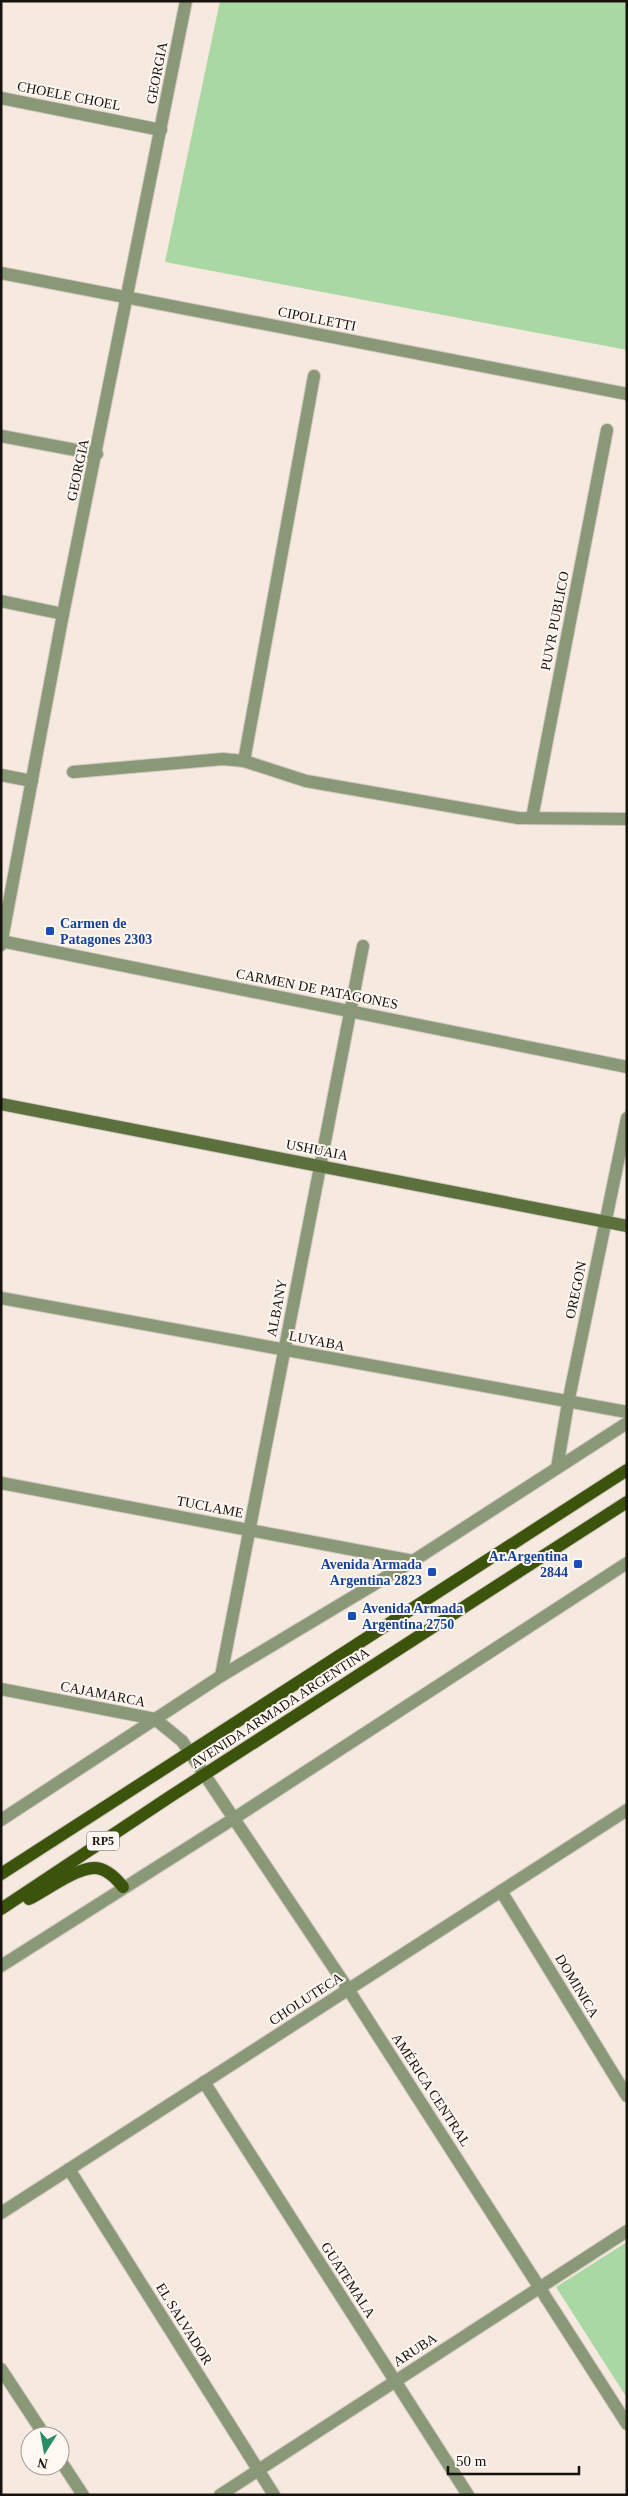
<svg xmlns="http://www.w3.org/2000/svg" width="628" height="2496" viewBox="0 0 628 2496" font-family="Georgia,serif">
<rect width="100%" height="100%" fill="#f6e9df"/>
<g fill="#aad8a4">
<polygon points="220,1 627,1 627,350 165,262"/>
<polygon points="627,2242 627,2398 556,2287"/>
</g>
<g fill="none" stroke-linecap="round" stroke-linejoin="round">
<g stroke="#d2c7be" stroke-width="14">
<g id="street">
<polyline points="1,98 161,130"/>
<polyline points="1,273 627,394"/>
<polyline points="1,436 97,454"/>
<polyline points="1,601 63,614"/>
<polyline points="244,761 314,376"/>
<polyline points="73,772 223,759 244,761 306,781 518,818 627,819"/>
<polyline points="1,775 32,781"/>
<polyline points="532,818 607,430"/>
<polyline points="1,941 627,1067"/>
<polyline points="1,945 63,614 186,1"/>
<polyline points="1,1298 627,1412"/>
<polyline points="557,1468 568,1403 627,1118"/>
<polyline points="1,1483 413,1561"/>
<polyline points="221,1676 363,946"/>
<polyline points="1,1689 155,1719 182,1741 348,1989 627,2424"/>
<polyline points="1,1820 221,1676 413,1561 627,1423"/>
<polyline points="501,1891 627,2096"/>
<polyline points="1,1966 233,1819 627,1563"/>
<polyline points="204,2082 468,2495"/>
<polyline points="69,2169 274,2495"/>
<polyline points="1,2213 627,1810"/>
<polyline points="1,2369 45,2436"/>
<polyline points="60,2460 83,2495"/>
<polyline points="220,2495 627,2231"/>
</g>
</g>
<g stroke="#d2c7be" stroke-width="14">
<polyline id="secondary" points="1,1104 627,1226"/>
</g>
<g stroke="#d2c7be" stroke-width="14">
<g id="primary">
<polyline points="1,1874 627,1470"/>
<path d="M29,1899C45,1891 76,1868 94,1868C106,1868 116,1878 123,1887"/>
<polyline points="1,1909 171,1796 627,1502"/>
</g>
</g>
<use href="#street" stroke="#899876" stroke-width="12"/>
<use href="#secondary" stroke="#5b703d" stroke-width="12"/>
<use href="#primary" stroke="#3b530b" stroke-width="12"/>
</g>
<g fill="#1a4fb4" stroke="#fff7f1" stroke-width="2">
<rect x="45" y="926" width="10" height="10" rx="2.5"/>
<rect x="573" y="1559" width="10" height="10" rx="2.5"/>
<rect x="427" y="1567" width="10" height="10" rx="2.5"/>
<rect x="347" y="1611" width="10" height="10" rx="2.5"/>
</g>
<g text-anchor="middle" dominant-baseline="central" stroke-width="4" stroke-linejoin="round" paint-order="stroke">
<rect fill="#fff7f1" stroke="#5c5752" stroke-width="1" x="87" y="1831.5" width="32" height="19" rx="4"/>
<g font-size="12" font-weight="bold" fill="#16120e">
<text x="103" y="1841">RP5</text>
</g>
<g font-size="14" fill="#16120e" stroke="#fff7f1">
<text transform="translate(157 73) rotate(-79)">GEORGIA</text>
<text transform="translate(69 96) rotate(11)">CHOELE CHOEL</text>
<text transform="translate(317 319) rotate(11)">CIPOLLETTI</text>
<text transform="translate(78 470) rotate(-78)">GEORGIA</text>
<text transform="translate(555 621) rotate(-79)">PUVR PUBLICO</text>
<text transform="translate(317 989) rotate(11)">CARMEN DE PATAGONES</text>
<text transform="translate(317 1150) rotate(11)">USHUAIA</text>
<text transform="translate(576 1290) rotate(-78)">OREGON</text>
<text transform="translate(277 1308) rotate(-79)">ALBANY</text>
<text transform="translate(317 1341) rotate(11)">LUYABA</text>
<text transform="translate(210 1507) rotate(11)">TUCLAME</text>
<text transform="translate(103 1694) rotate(11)">CAJAMARCA</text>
<text transform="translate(280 1708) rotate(-33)">AVENIDA ARMADA ARGENTINA</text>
<text transform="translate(577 1986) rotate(59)">DOMINICA</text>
<text transform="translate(306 1999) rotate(-33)">CHOLUTECA</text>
<text transform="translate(431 2090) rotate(57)">AMÉRICA CENTRAL</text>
<text transform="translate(348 2280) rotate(57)">GUATEMALA</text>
<text transform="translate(184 2324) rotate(58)">EL SALVADOR</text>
<text transform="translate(415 2350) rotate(-33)">ARUBA</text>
</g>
<g font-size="14" font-weight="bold" fill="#164399" stroke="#fff7f1" text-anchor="start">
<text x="60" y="923">Carmen de<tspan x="60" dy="16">Patagones 2303</tspan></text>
<text x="568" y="1556" text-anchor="end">Ar.Argentina<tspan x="568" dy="16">2844</tspan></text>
<text x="422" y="1564" text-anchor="end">Avenida Armada<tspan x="422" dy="16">Argentina 2823</tspan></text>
<text x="362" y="1608">Avenida Armada<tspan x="362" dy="16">Argentina 2750</tspan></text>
</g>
</g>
<rect width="628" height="2496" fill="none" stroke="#16120e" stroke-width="5"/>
<g transform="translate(45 2451) rotate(191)"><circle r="24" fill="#fff7f1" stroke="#a29b96"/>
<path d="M0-4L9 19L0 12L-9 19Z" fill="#258d69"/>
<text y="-8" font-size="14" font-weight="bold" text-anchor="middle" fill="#16120e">N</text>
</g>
<path d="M448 2466v8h131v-8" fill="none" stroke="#16120e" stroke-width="2.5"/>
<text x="456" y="2466" font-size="15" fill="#16120e" stroke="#fff7f1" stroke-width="4" paint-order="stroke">50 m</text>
</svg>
